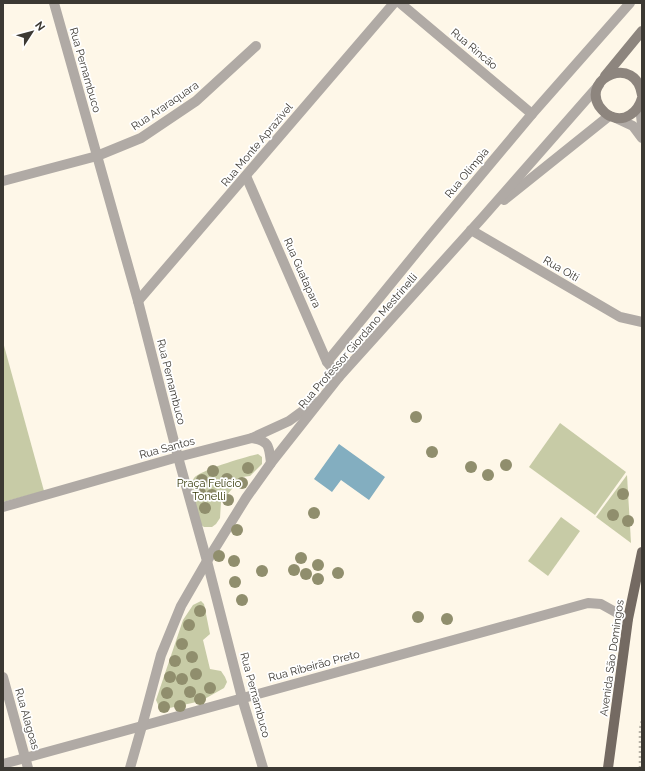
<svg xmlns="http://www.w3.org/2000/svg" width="645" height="771" viewBox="0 0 645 771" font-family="Raleway,sans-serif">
<rect width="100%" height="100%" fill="#fef7e8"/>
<g fill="#c7cba6">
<polygon points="3,342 44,491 3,502"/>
<polygon points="560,423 626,472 595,515 529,467"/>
<path d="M258,454L262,457V464L250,476L242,477L221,502L220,518L216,524L212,527H204L200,524L191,490C191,485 192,481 194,478C200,470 248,456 258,454Z"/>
<polygon points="627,475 631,543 596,517"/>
<polygon points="561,517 580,531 548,576 528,561"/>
<polygon points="201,601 204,604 210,634 203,640 210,669 221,671 225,677 227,682 224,688 201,701 165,709 160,709 156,700 183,620 193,605"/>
</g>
<polygon fill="#83aec0" points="339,444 385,477 369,500 341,480 332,492 314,479"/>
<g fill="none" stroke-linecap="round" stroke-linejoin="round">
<polyline stroke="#b9b4a8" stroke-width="2.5" stroke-dasharray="2 3" stroke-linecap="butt" points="640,768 640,729 642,720"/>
<g stroke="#b0aaa5" stroke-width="10">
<polyline points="54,3 138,301 178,457 207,561 242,698 263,768"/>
<polyline points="400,3 532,114"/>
<polyline points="640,106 642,125"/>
<polyline points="618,119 633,126 642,138"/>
<polyline points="246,176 327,362 339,377"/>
<polyline points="3,181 97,156 141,138 196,101 256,46"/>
<polyline points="471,230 620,317 642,322"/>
<polyline points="138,301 394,3"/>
<polyline points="327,362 429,237 532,114 630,3"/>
<polyline points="3,677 28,768"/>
<polyline points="3,764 142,726 588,603 601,604 628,619"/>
</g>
<g stroke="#b0aaa5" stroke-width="10">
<polyline points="504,200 609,116"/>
<path d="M252,438C270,441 269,447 271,463"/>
<polyline points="3,507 178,457 252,438 289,421 315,402"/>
<polyline points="130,768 142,726 161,655 181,606 207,561 246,498 271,463 339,377 483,217 599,85"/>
</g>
<g stroke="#8d857e" stroke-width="10">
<polyline points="605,76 642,31"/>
<path d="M642,95C636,54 582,77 599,106C602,110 605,114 610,116C625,123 638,112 642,98"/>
</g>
<polyline stroke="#746a62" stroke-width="10" points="608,768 628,619 642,552"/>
</g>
<g fill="#908e6d">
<circle cx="416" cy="417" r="6"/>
<circle cx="432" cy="452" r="6"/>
<circle cx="506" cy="465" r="6"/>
<circle cx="471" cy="467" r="6"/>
<circle cx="248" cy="468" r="6"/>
<circle cx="213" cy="471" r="6"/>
<circle cx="488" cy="475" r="6"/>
<circle cx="227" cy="479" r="6"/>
<circle cx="202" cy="480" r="6"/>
<circle cx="242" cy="483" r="6"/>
<circle cx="200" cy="493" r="6"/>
<circle cx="623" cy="494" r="6"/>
<circle cx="212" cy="495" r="6"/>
<circle cx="228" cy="500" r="6"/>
<circle cx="205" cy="508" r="6"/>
<circle cx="314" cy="513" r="6"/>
<circle cx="613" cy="515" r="6"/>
<circle cx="628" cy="521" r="6"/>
<circle cx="237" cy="530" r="6"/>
<circle cx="219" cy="556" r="6"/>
<circle cx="301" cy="558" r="6"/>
<circle cx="234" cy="561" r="6"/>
<circle cx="318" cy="565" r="6"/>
<circle cx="294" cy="570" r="6"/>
<circle cx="262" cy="571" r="6"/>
<circle cx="338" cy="573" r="6"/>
<circle cx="306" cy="574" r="6"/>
<circle cx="318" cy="579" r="6"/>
<circle cx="235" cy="582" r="6"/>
<circle cx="242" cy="600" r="6"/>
<circle cx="200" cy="611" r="6"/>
<circle cx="418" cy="617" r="6"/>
<circle cx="447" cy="619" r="6"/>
<circle cx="189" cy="625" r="6"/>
<circle cx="182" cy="644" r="6"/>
<circle cx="192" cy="657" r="6"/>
<circle cx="175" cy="661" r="6"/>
<circle cx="196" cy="674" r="6"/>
<circle cx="170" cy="677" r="6"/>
<circle cx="182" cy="679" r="6"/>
<circle cx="210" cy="688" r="6"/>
<circle cx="190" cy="692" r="6"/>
<circle cx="167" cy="693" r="6"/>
<circle cx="200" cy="699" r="6"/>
<circle cx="180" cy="706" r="6"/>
<circle cx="164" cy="707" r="6"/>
</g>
<g text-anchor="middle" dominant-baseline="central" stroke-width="3.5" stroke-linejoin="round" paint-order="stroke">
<g font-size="11" fill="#3c3933" stroke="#fff">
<text transform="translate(474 49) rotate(40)">Rua Rincão</text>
<text transform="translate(85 70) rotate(74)">Rua Pernambuco</text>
<text transform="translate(165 106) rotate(-34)">Rua Araraquara</text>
<text transform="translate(257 145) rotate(-50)">Rua Monte Aprazível</text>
<text transform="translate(467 173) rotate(-50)">Rua Olímpia</text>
<text transform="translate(561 269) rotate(30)">Rua Oiti</text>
<text transform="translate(302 273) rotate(66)">Rua Guatapara</text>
<text transform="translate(358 341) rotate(-49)">Rua Professor Giordano Mestrinelli</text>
<text transform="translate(171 382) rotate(76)">Rua Pernambuco</text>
<text transform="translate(167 448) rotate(-15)">Rua Santos</text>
<text transform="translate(612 658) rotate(-82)">Avenida São Domingos</text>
<text transform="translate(314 666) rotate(-15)">Rua Ribeirão Preto</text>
<text transform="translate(255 695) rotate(75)">Rua Pernambuco</text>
<text transform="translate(27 719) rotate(74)">Rua Alagoas</text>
</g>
<g font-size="11" fill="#363909" stroke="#fff">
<text x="209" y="483">Praça Felício<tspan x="209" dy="13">Tonelli</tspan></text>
</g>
</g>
<rect width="645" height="771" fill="none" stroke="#3c3933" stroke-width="8"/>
<g transform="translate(32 32) rotate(54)" stroke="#ffffff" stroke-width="3" paint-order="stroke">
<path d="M0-3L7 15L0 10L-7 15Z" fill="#3c3933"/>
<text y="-6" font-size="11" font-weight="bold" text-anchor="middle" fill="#3c3933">N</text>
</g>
</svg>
